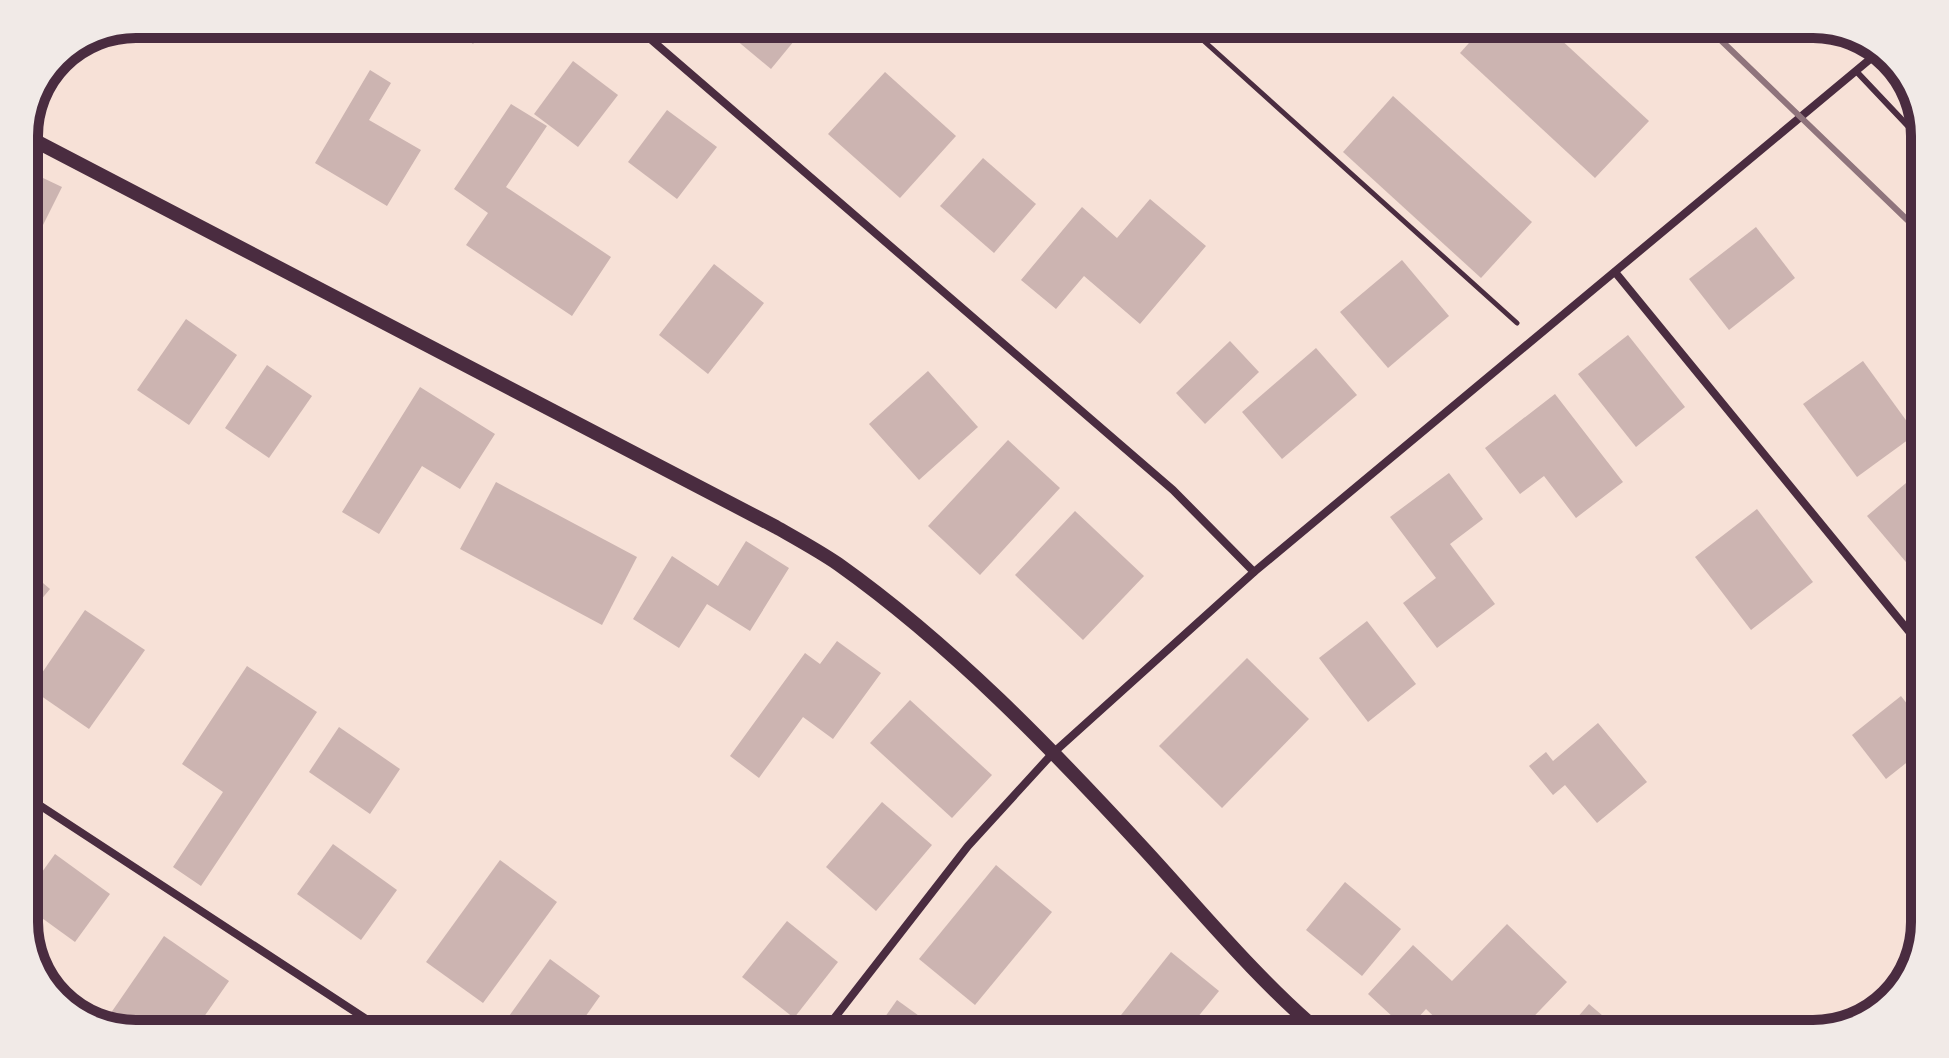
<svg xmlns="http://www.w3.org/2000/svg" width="1949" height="1058" viewBox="0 0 1949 1058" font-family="Poppins,sans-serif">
<rect width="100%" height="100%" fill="#f7e1d7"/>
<g fill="#ccb4b1">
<polygon points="450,24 491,24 473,44"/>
<polygon points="717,24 808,24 771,69"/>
<polygon points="1486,24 1544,24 1649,121 1595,178 1460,53"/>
<polygon points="573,61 618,95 578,147 534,114"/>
<polygon points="370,70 391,83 369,120 421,150 387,206 315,163"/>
<polygon points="885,72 956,136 900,198 828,134"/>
<polygon points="1393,96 1532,222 1481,278 1343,152"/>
<polygon points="511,104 547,126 506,187 611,257 572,316 466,245 488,213 454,189"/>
<polygon points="667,110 717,147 677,199 628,162"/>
<polygon points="983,158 1036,204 994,253 940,206"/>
<polygon points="24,169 62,187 24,263"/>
<polygon points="1150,199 1206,246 1140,324 1084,276 1056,309 1021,280 1082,207 1117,238"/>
<polygon points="1756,227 1795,278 1729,330 1689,279"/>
<polygon points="1402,260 1449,316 1388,368 1340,312"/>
<polygon points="714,264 764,303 708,374 659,335"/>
<polygon points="186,319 237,355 189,425 137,390"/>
<polygon points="1628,335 1685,407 1636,447 1578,374"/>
<polygon points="1230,341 1259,372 1205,424 1176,393"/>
<polygon points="1316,348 1357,395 1282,459 1242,412"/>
<polygon points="1863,361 1916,434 1857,477 1803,404"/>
<polygon points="267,365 312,396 269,458 225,428"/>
<polygon points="928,371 978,427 919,480 869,424"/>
<polygon points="420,387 495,434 460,489 422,466 379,534 342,512"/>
<polygon points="1555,394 1623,482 1576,518 1544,476 1520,494 1485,448"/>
<polygon points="1008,440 1060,488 980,575 928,526"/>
<polygon points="1925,467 1925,556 1911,568 1867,516"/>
<polygon points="1449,473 1483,519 1450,544 1495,604 1437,648 1403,603 1436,578 1390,517"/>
<polygon points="496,482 637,557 602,625 460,549"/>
<polygon points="1757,509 1813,582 1751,630 1695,557"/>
<polygon points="1075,511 1144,576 1083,640 1015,575"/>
<polygon points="746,541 789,568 750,631 707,604 679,648 633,619 672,556 718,586"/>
<polygon points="24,567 50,589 24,620"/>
<polygon points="85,610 145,650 89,729 31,689"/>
<polygon points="1367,621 1416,684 1368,722 1319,658"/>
<polygon points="837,641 881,673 833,739 803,717 759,778 730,756 805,653 820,664"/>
<polygon points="1247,658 1309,719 1222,808 1159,746"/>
<polygon points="247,666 317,712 201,886 173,867 223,792 182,764"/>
<polygon points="1901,696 1925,727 1925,748 1886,779 1852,735"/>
<polygon points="910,700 992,775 952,818 870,743"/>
<polygon points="1598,723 1647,782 1597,823 1565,785 1553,795 1529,766 1546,752 1553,761"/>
<polygon points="339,727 400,769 370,814 309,772"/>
<polygon points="882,802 932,845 876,911 826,867"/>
<polygon points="333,844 397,890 361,940 297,894"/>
<polygon points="55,854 110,894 75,942 24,905 24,897"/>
<polygon points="500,860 557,902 483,1003 426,962"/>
<polygon points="996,865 1052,912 975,1005 919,959"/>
<polygon points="1345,882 1401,929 1362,976 1306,930"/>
<polygon points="787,921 838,962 794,1018 742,977"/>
<polygon points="1507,924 1567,982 1517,1034 1452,1034 1426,1009 1407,1030 1368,994 1413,945 1452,981"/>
<polygon points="164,936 229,981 192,1034 136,1034 110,1027 104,1023"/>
<polygon points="1171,952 1219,991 1184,1034 1106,1034"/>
<polygon points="550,959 600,996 573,1034 527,1034 507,1019"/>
<polygon points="897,1000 915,1013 944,1034 873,1034"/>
<polygon points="1589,1004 1624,1034 1563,1034"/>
</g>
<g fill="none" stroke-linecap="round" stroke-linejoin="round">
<polyline stroke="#4a2c40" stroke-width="5" points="1185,24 1517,323"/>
<polyline stroke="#4a2c40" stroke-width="6" points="1856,71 1925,144"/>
<g stroke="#4a2c40" stroke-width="8">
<polyline points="633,24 1173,490 1254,572"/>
<polyline points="1615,272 1925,651"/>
<polyline points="24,795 389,1034"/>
<polyline points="822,1034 968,846 1052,754 1254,572 1881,50"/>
</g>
<path stroke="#4a2c40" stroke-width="14" d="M24,135L776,527C797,539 819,551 838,564C952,645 1051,748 1145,850C1202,912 1257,979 1322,1034"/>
<polyline stroke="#8f747c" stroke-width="6" points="1704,24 1925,237"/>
</g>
<path d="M0 0H1949V1058H0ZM136 38H1813A98 98 0 0 1 1911 136V922A98 98 0 0 1 1813 1020H136A98 98 0 0 1 38 922V136A98 98 0 0 1 136 38Z" fill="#f1eae7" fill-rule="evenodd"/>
<path fill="none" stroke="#4a2c40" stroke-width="10" d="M136 38H1813A98 98 0 0 1 1911 136V922A98 98 0 0 1 1813 1020H136A98 98 0 0 1 38 922V136A98 98 0 0 1 136 38Z"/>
</svg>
